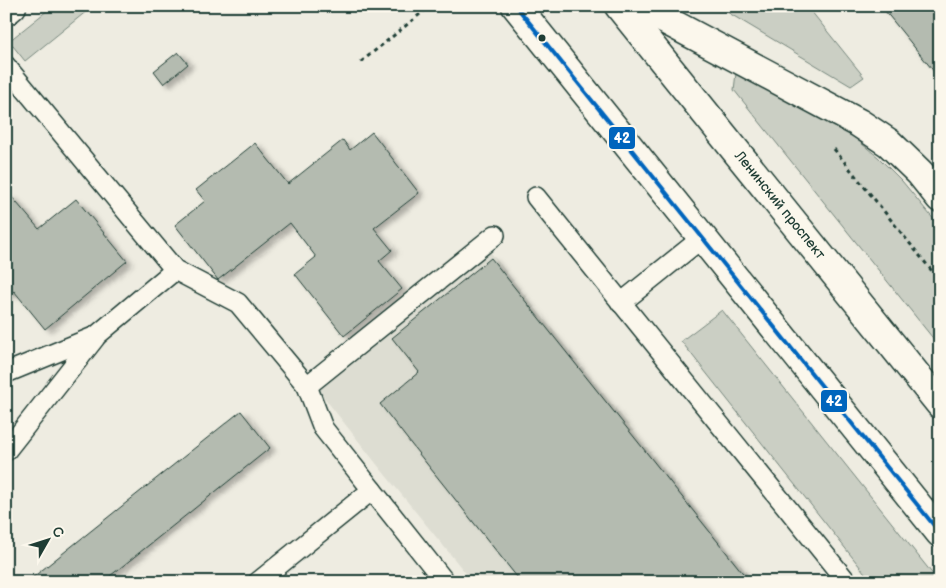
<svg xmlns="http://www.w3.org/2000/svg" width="946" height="588" viewBox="0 0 946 588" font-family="'Balsamiq Sans',sans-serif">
<defs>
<filter id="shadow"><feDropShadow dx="5.5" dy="3" stdDeviation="2.5" flood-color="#0004"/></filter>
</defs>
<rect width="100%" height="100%" fill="#eeece1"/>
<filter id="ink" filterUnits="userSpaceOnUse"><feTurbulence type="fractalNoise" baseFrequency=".02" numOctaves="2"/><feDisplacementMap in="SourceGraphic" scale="10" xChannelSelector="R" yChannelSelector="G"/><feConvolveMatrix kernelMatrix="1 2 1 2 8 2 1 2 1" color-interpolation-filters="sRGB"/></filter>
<g filter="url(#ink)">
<polygon fill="#ddddd2" points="488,249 754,582 473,582 379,467 315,386"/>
<g fill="#cbcfc4" stroke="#75867c">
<polygon points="53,6 93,6 25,61 9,41"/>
<polygon points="717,6 807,6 864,77 851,86"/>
<polygon points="736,73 850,134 878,157 902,181 940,227 940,347 734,90"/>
<polygon points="722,310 939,582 872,582 681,341"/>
</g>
<g fill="#b4bbb0" stroke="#1f3d34" filter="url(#shadow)">
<polygon points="881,6 940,6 940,79"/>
<polygon points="178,52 188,64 164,84 154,71"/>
<polygon points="372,132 419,193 374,228 392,250 379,261 402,289 344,336 295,274 316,257 290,223 218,280 175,225 205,201 196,190 255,143 288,184 343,140 350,150"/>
<polygon points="11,196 39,229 76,199 127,261 45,329 14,291 6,297 6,200"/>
<polygon points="491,258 750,582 521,582 411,444 380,404 419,372 392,338"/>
<polygon points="241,411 270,448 119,569 102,582 27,582"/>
</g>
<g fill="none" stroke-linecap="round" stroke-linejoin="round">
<g stroke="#1f3d34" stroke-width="22">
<g id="lane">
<polyline points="6,66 175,270 238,303 307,386 323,428 445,582"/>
<polyline points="536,197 847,582"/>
<polyline points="621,303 702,238"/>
<polyline points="6,373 96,336 175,270"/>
<polyline points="307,386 495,235"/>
<polyline points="6,451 95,338"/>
<polyline points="258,582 372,490"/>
</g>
</g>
<g stroke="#1f3d34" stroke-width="31">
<polyline id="street" points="639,6 859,123 889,143 920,173 940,198"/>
</g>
<g stroke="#1f3d34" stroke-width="31">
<polyline id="secondary" points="6,11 12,6"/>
</g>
<g stroke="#1f3d34" stroke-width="31">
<g id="primary">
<polyline points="516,6 940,533"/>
<polyline points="619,6 940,404"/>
</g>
</g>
<g stroke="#1f3d34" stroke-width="3" stroke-dasharray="4 4" stroke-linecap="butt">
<polyline points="361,62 430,6"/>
<polyline points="834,149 940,281"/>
</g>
<use href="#lane" stroke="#fbf7ec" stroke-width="19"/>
<use href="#street" stroke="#fbf7ec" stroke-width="28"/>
<use href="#secondary" stroke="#fbf7ec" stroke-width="28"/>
<use href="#primary" stroke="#fbf7ec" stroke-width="28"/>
<g stroke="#fbf7ec" stroke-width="8">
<polyline id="bus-1" points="516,6 940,533"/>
</g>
<use href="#bus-1" stroke="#0065bd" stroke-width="4"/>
</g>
</g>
<circle fill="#1f3d34" stroke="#fbf7ec" stroke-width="2" cx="542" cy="38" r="4.5"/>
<g text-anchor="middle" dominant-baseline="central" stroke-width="5" stroke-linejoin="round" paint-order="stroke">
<g font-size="14" fill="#1f3d34" stroke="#fbf7ec">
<text transform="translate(780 205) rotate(51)">Ленинский проспект</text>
</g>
</g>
<g stroke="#fbf7ec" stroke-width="2">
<rect x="608" y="126" width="28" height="24" rx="5" fill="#0065bd"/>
<rect x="820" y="389" width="28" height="24" rx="5" fill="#0065bd"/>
</g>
<g font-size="14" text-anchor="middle" font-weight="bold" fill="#fff">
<text x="622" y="143">42</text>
<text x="834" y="406">42</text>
</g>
<rect width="946" height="588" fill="none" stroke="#fbf7ec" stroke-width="25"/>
<rect x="12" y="12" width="921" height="563" fill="none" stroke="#1f3d34" stroke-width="2" filter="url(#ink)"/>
<g transform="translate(48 540) rotate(51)" stroke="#fbf7ec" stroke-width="4" paint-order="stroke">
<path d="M0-4L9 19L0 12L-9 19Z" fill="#1f3d34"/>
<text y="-8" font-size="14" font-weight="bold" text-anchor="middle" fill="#1f3d34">С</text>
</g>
</svg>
